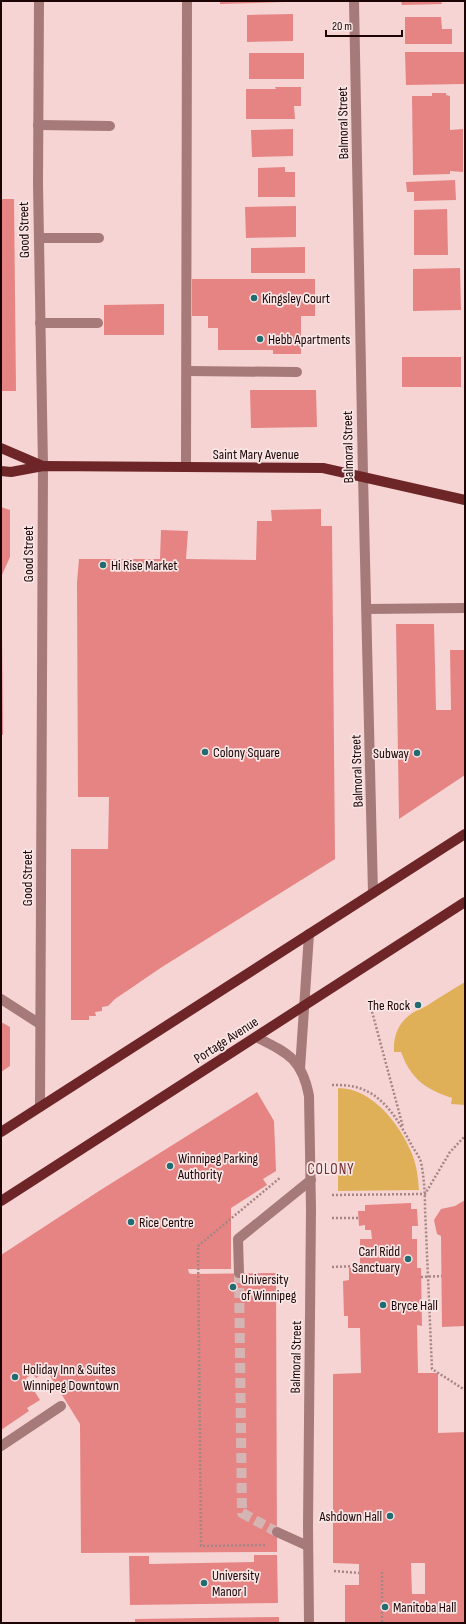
<svg xmlns="http://www.w3.org/2000/svg" width="466" height="1624" viewBox="0 0 466 1624" font-family="'Sofia Sans Condensed',sans-serif">
<rect width="100%" height="100%" fill="#f6d4d3"/>
<g fill="#e0b059">
<path d="M465,982V1105L451,1104L452,1098C425,1089 411,1079 401,1052H394C393,1037 398,1023 411,1014C416,1010 422,1009 428,1005C440,997 453,989 465,982Z"/>
<path d="M338,1088C372,1088 400,1124 412,1154C417,1166 418,1178 419,1190L338,1191Z"/>
</g>
<g fill="#e58483" fill-rule="evenodd">
<polygon points="220,1 284,1 284,2 220,4"/>
<polygon points="401,1 441,1 442,4 402,5"/>
<polygon points="293,14 293,41 247,42 247,15"/>
<polygon points="405,17 441,17 442,29 452,29 452,44 405,44"/>
<polygon points="405,52 465,52 464,84 406,85"/>
<rect x="249" y="53" width="55" height="26"/>
<polygon points="275,87 301,87 301,106 294,106 295,119 246,119 246,89 276,89"/>
<polygon points="432,93 446,93 446,95 450,96 450,130 463,129 463,172 450,171 450,174 413,175 412,96 432,96"/>
<polygon points="293,129 293,156 252,157 251,130"/>
<polygon points="285,167 285,172 295,172 295,197 258,197 258,168"/>
<polygon points="455,180 456,200 414,201 414,192 407,192 406,182"/>
<polygon points="1,199 14,199 16,391 1,391"/>
<polygon points="296,206 296,237 246,238 245,207"/>
<polygon points="447,209 448,255 414,255 414,210"/>
<polygon points="305,247 305,273 251,273 251,248"/>
<polygon points="460,268 461,310 413,311 413,269"/>
<polygon points="192,279 315,279 315,316 301,316 301,354 273,354 273,350 218,350 218,328 208,328 208,316 192,316"/>
<polygon points="164,304 164,335 104,335 104,305"/>
<rect x="402" y="357" width="59" height="30"/>
<polygon points="250,390 316,390 317,427 251,428"/>
<polygon points="1,507 10,510 10,557 1,577"/>
<polygon points="321,509 321,526 332,526 335,859 162,967 115,999 108,1006 102,1007 102,1011 95,1012 96,1016 89,1016 89,1020 71,1020 71,849 108,849 109,797 78,797 77,582 79,559 160,559 161,530 188,531 186,559 256,560 257,521 272,521 271,510"/>
<polygon points="396,624 434,624 436,710 451,710 450,650 465,650 465,775 399,819"/>
<polygon points="1,629 2,629 3,735 1,735"/>
<polygon points="1,1022 10,1027 10,1066 1,1072"/>
<polygon points="257,1092 274,1121 276,1171 263,1179 267,1185 231,1208 231,1269 188,1269 189,1273 191,1274 276,1273 277,1552 81,1553 80,1424 47,1371 36,1378 33,1374 26,1378 40,1400 27,1408 29,1411 1,1430 1,1255 99,1191"/>
<polygon points="465,1200 465,1326 442,1327 441,1236 437,1234 434,1220 441,1209 455,1206"/>
<path d="M411,1203V1209H417L418,1226H412V1239H417V1268H421L422,1326L417,1325L418,1373H438V1433L465,1432V1623H345V1585H359V1564L333,1563V1374L361,1373L360,1328H348V1316H344L343,1281L349,1280V1268H360V1239H372L371,1230H365V1225L359,1226L358,1211H365V1205ZM411,1563H425V1594H412Z"/>
<polygon points="254,1555 277,1555 278,1603 130,1605 129,1556 149,1556 149,1564 254,1562"/>
<polygon points="279,1617 279,1623 135,1623 135,1619"/>
</g>
<g fill="none" stroke-linecap="round" stroke-linejoin="round">
<polyline stroke="#d5b5b4" stroke-width="10" stroke-dasharray="10 5" stroke-linecap="butt" points="239,1273 242,1513 277,1532"/>
<g stroke="#a58686" stroke-width="2.5" stroke-dasharray="2 2" stroke-linecap="butt">
<polyline points="370,1004 403,1127"/>
<path d="M332,1085C341,1085 350,1085 359,1088C385,1096 400,1123 412,1146C415,1151 419,1156 421,1162C424,1178 425,1192 425,1208L432,1369L465,1390"/>
<polyline points="332,1195 425,1194 450,1152 465,1136"/>
<polyline points="332,1218 359,1218"/>
<polyline points="332,1267 358,1266 358,1268"/>
<polyline points="265,1545 201,1546 198,1246 281,1177"/>
<polyline points="334,1571 359,1573"/>
<polyline points="382,1572 382,1623"/>
</g>
<g stroke="#a57a78" stroke-width="10">
<polyline points="39,1 38,184 43,466 40,1107"/>
<polyline points="354,1 363,476 373,893"/>
<polyline points="38,125 110,126"/>
<polyline points="39,238 99,238"/>
<polyline points="40,323 98,323"/>
<polyline points="187,371 297,372"/>
<polyline points="186,467 187,1"/>
<polyline points="367,609 465,608"/>
<polyline points="1,999 40,1024"/>
<path d="M256,1037C288,1053 302,1059 309,1096L311,1209L308,1526L309,1623"/>
<polyline points="300,1069 309,934"/>
<polyline points="239,1273 238,1239 311,1180"/>
<polyline points="1,1446 61,1406"/>
<polyline points="277,1532 308,1546"/>
</g>
<g stroke="#6d2528" stroke-width="10">
<polyline points="1,448 43,466"/>
<polyline points="1,471 11,472 43,466 323,468 465,500"/>
<polyline points="1,1132 465,834"/>
<polyline points="1,1201 465,902"/>
</g>
<polyline stroke="#a58686" stroke-width="2.5" stroke-dasharray="2 2" stroke-linecap="butt" points="421,1277 442,1276"/>
</g>
<g fill="#216c71" stroke="#f7e6e5" stroke-width="1.5">
<circle cx="254" cy="298" r="4"/>
<circle cx="260" cy="339" r="4"/>
<circle cx="103" cy="565" r="4"/>
<circle cx="205" cy="752" r="4"/>
<circle cx="417" cy="753" r="4"/>
<circle cx="418" cy="1005" r="4"/>
<circle cx="170" cy="1166" r="4"/>
<circle cx="131" cy="1222" r="4"/>
<circle cx="408" cy="1259" r="4"/>
<circle cx="233" cy="1287" r="4"/>
<circle cx="383" cy="1305" r="4"/>
<circle cx="15" cy="1377" r="4"/>
<circle cx="390" cy="1516" r="4"/>
<circle cx="204" cy="1583" r="4"/>
<circle cx="385" cy="1607" r="4"/>
</g>
<g text-anchor="middle" dominant-baseline="central" stroke-width="3.5" stroke-linejoin="round" paint-order="stroke">
<g font-size="14" fill="#1d0405" stroke="#f7e6e5">
<text transform="translate(343 123) rotate(-91)">Balmoral Street</text>
<text transform="translate(24 230) rotate(-91)">Good Street</text>
<text transform="translate(348 447) rotate(-91)">Balmoral Street</text>
<text x="256" y="454">Saint Mary Avenue</text>
<text transform="translate(28 554) rotate(-90)">Good Street</text>
<text transform="translate(357 771) rotate(-92)">Balmoral Street</text>
<text transform="translate(27 878) rotate(-90)">Good Street</text>
<text transform="translate(226 1040) rotate(-33)">Portage Avenue</text>
<text transform="translate(296 1357) rotate(-89)">Balmoral Street</text>
</g>
<g font-size="14" fill="#1d0405" stroke="#f7e6e5" text-anchor="start">
<text x="262" y="298">Kingsley Court</text>
<text x="268" y="339">Hebb Apartments</text>
<text x="111" y="565">Hi Rise Market</text>
<text x="213" y="752">Colony Square</text>
<text x="409" y="753" text-anchor="end">Subway</text>
<text x="410" y="1005" text-anchor="end">The Rock</text>
<text x="178" y="1158">Winnipeg Parking<tspan x="178" dy="16">Authority</tspan></text>
<text x="139" y="1222">Rice Centre</text>
<text x="400" y="1251" text-anchor="end">Carl Ridd<tspan x="400" dy="16">Sanctuary</tspan></text>
<text x="241" y="1279">University<tspan x="241" dy="16">of Winnipeg</tspan></text>
<text x="391" y="1305">Bryce Hall</text>
<text x="23" y="1369">Holiday Inn &amp; Suites<tspan x="23" dy="16">Winnipeg Downtown</tspan></text>
<text x="382" y="1516" text-anchor="end">Ashdown Hall</text>
<text x="212" y="1575">University<tspan x="212" dy="16">Manor I</tspan></text>
<text x="393" y="1607">Manitoba Hall</text>
</g>
<g font-size="15" letter-spacing="1" fill="#722f31" stroke="#f7e6e5">
<text x="331" y="1169">COLONY</text>
</g>
</g>
<rect width="466" height="1624" fill="none" stroke="#1d0405" stroke-width="4"/>
<path d="M326 30v6h76v-6" fill="none" stroke="#1d0405" stroke-width="2"/>
<text x="332" y="30" font-size="12" fill="#1d0405" stroke="#f7e6e5" stroke-width="3" paint-order="stroke">20 m</text>
</svg>
